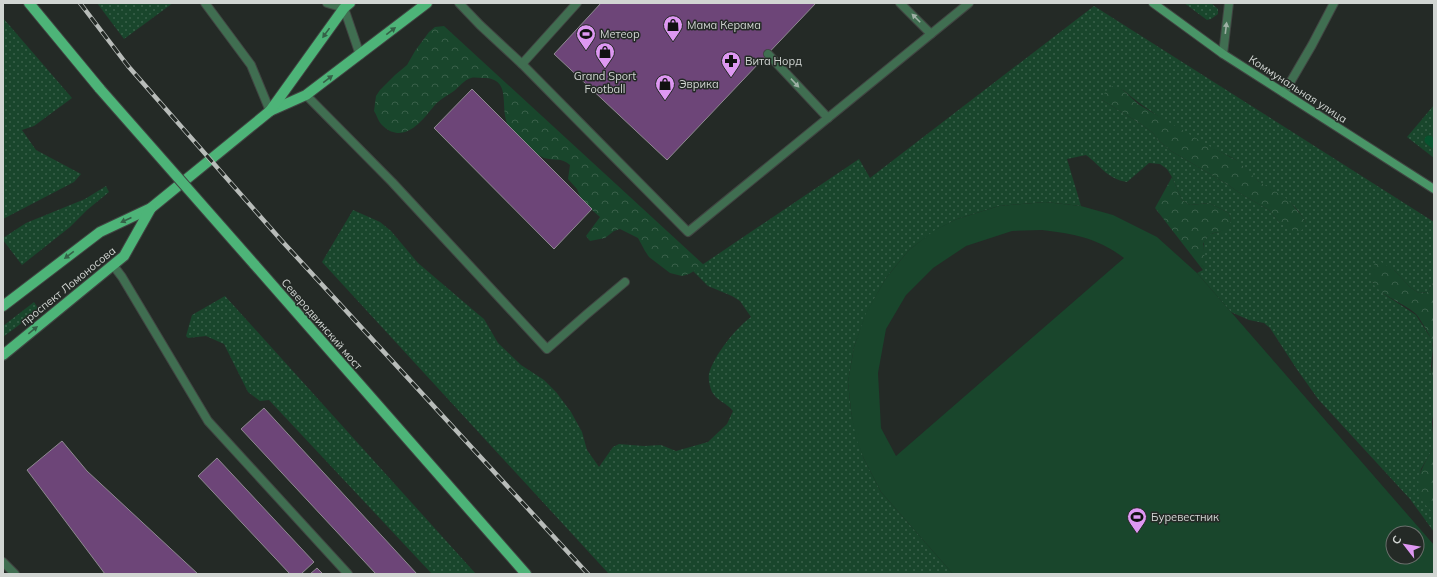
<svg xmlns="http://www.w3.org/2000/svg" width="1437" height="577" viewBox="0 0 1437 577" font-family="Mulish,sans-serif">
<defs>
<pattern id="grass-dots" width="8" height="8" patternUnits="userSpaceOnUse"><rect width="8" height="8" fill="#19462c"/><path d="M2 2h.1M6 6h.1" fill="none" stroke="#39604a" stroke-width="1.8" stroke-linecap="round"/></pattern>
<pattern id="forest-crowns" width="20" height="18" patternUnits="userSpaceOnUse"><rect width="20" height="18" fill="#19462c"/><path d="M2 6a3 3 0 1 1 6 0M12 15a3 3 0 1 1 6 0" fill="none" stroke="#39604a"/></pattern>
</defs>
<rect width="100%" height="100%" fill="#242a26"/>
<g fill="url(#grass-dots)" fill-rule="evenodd">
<polygon points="97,3 173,3 124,39"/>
<polygon points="1184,3 1211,3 1218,9 1218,14 1211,19 1207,20"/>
<path d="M1094,6L1434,222V281L1428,292L1419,293L1411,288L1394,270L1372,282L1384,294L1416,315L1432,340L1433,349L1431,367L1434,386V410L1432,422L1434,447L1421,469L1419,485V494L1422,500L1434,514V532L1410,499L1318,399L1296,368L1270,328L1264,323L1249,320L1231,312L1197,273L1203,270C1206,253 1196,234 1220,232L1231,221L1229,213L1209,203L1190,205L1182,200L1172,177L1167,169L1160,164L1149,163L1127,182C1107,179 1101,166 1086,155L1067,159L1081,206L1045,202L999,206L957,219L936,230L909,250L886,278L867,312L854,347L848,382L851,411L857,438L864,459L881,492L953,574H609L322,262L353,210L380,222L391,231L418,263L479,315L484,319L498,343L521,365L544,380L556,392L571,412L582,432L587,450L599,467L613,447L619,444L644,446L661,445L676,451L708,442L727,424L733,411C727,403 717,401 712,392C710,387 708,380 709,374C714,355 736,328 751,317L740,301L732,296L708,286L693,271L859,159L870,178ZM1122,89C1147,111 1182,132 1211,148C1220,152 1228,155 1236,160C1244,166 1250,175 1258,181C1278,195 1295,201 1306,223H1280L1269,210L1241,194L1227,184L1171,151L1158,140L1153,133L1141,124L1102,100Z"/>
<polygon points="3,18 72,98 34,126 22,130 36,150 81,174 74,182 3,219"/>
<polygon points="1434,105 1434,158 1407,137"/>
<polygon points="106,186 109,192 87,210 70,227 22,265 3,240 3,238 26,223 85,199"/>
<polygon points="225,296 476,574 432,574 269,400 260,401 248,392 224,344 206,336 188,338 186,336 192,315"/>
<polygon points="34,302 39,310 3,337 3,326"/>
</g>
<g fill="url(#forest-crowns)">
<path d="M444,26L704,265L689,274L682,276L670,273L649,257L645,251L638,238L620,229L614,231L605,238L590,241L586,236L600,217L592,210H589L581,199L577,189L568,179L570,165C561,157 554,161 544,158C535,154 517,136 510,128C497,111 515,78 483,78C479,78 474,77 471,78C464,80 459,87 454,91C447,96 440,99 434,106C422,121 404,145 383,126C378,122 377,115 374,111L376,96L380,90L395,75L407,65L415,51L429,32L435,27Z"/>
<polygon points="1112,86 1122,89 1138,104 1211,147 1238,161 1258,181 1283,196 1290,202 1302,216 1306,223 1302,230 1295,232 1280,223 1269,210 1241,194 1227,184 1171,151 1158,140 1153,133 1141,124 1102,100 1105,92"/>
<polygon points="1172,177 1182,200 1190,205 1209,203 1229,213 1231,221 1228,229 1220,232 1213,233 1207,237 1203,244 1205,261 1203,270 1155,208"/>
<path d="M1378,260L1394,270L1411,288L1419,293L1428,292L1434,281V386C1429,370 1436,353 1432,341C1430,335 1420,319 1416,314C1401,299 1352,288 1378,260Z"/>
<path d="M1434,447V514C1429,508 1421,502 1419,494C1415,476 1426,461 1434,447Z"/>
</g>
<path fill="#19462c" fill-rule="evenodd" d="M1045,202L1081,206L1113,215L1157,237L1197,273L1434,545V574H953L881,492L864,459L856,438L851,411L848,382L854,347L866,313L886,278L909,250L935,230L957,219L999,206ZM1042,230C1074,234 1098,238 1124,258L896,456L881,428L878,373L886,329L906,295L933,268L966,246L1012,231ZM1393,533H1417V557H1393Z"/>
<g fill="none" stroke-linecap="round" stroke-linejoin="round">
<polyline stroke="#07542f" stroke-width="9" points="1429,140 1434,144"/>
</g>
<g fill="#6d4578" stroke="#8f8a91">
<polygon points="601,3 816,3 667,160 554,54"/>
<polygon points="472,89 592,209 554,249 434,128"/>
<polygon points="264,408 417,574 376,574 241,429"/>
<polygon points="62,441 87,471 198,574 105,574 27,470"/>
<polygon points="217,458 314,562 301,574 290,574 198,476"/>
<polygon points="317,568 323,574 310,574"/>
</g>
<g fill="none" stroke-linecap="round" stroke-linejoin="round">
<g stroke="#404542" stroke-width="10">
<g id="lane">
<polyline points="327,3 344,8 360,55"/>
<polyline points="459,3 480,25 522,64 688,232 969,3"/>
<polyline points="900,3 931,34"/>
<polyline points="768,54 828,118"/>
<polyline points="1223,54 1229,3"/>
<polyline points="522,64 577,3"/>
<polyline points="1284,93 1312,45 1334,3"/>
<polyline points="306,95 392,182 547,349 587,314 625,282"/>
<polyline points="113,265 122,277 208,421 348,574"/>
<polyline points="3,562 15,574"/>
</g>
</g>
<g stroke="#404542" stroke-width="10">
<polyline id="street" points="205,3 251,65 270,111"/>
</g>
<g stroke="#404542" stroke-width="10">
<polyline id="secondary" points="1153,3 1223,54 1434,189"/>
</g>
<g stroke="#404542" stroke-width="12">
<g id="primary">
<polyline points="29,3 100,89"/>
<polyline points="270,111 306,95 427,3"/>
<polyline points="254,264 526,574"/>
<polyline points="3,306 100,232 151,208 270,111 344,8 350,3"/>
<polyline points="3,355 124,256 151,208"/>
</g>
</g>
<use href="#lane" stroke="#406e51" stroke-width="8"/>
<use href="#street" stroke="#406e51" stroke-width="8"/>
<use href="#secondary" stroke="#499567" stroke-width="8"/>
<use href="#primary" stroke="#4db478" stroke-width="10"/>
<g stroke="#b8bcb9" stroke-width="4.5">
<polyline id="rail" points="80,3 128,66 281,240 588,574"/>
</g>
<use href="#rail" stroke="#242a26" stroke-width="3" stroke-dasharray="9" stroke-linecap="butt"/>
<g stroke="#404542" stroke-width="12" stroke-linecap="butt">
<polyline id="primary-bridge" points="100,89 254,264"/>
</g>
<use href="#primary-bridge" stroke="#4db478" stroke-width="10"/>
</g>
<defs><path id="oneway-solid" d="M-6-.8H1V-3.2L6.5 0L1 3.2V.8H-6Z"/></defs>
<g fill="#9eb1a5">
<use href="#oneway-solid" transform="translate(916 18) rotate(-135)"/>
<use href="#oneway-solid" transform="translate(1226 28) rotate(-83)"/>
<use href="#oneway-solid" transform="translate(795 83) rotate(47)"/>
</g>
<g fill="#346147">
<use href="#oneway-solid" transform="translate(391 31) rotate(-38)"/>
<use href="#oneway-solid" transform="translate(326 33) rotate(126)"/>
<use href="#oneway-solid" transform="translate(328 79) rotate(-37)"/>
<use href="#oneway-solid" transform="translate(126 220) rotate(155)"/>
<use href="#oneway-solid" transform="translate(69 255) rotate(143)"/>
<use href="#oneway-solid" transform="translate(33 330) rotate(-39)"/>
</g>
<defs>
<g id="shop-pin" transform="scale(1)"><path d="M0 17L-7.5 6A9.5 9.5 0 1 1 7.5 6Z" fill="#de98f2" stroke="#242a26"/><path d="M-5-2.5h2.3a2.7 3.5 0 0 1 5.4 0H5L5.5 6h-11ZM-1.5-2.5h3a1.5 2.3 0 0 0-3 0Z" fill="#111"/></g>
<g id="stadium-pin" transform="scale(1)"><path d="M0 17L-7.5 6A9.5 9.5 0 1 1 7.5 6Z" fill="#de98f2" stroke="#242a26"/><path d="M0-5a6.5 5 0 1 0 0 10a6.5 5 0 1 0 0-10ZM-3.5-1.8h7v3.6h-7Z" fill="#111"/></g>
<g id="pharmacy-pin" transform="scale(1)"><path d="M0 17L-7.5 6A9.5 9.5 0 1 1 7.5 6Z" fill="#de98f2" stroke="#242a26"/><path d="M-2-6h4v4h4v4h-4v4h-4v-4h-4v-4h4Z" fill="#111"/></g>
</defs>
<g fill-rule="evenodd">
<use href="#shop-pin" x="673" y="25"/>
<use href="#stadium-pin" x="586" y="34"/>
<use href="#shop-pin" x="605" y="52"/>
<use href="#pharmacy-pin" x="731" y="61"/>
<use href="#shop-pin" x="665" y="84"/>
<use href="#stadium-pin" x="1137" y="517"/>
</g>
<g text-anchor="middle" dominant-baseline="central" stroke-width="3" stroke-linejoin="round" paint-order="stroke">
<g font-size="11" fill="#d1d5d2" stroke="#242a26" text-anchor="start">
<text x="687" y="25">Мама Керама</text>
<text x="600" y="34">Метеор</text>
<text x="745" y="61">Вита Норд</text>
<text x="605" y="76" text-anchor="middle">Grand Sport<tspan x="605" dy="13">Football</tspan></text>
<text x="679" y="84">Эврика</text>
<text x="1151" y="517">Буревестник</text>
</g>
<g font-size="11" fill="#d1d5d2" stroke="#242a26">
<text transform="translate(1298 89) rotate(33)">Коммунальная улица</text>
<text transform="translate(68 286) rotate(-39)">проспект Ломоносова</text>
<text transform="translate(322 324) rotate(49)">Северодвинский мост</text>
</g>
</g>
<rect width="1437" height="577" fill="none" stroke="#d1d5d2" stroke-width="8"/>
<g transform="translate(1405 545) rotate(301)"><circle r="19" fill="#242a26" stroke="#696e6b"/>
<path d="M0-3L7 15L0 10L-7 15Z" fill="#de98f2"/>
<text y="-6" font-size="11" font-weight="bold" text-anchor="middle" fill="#d1d5d2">С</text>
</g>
</svg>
